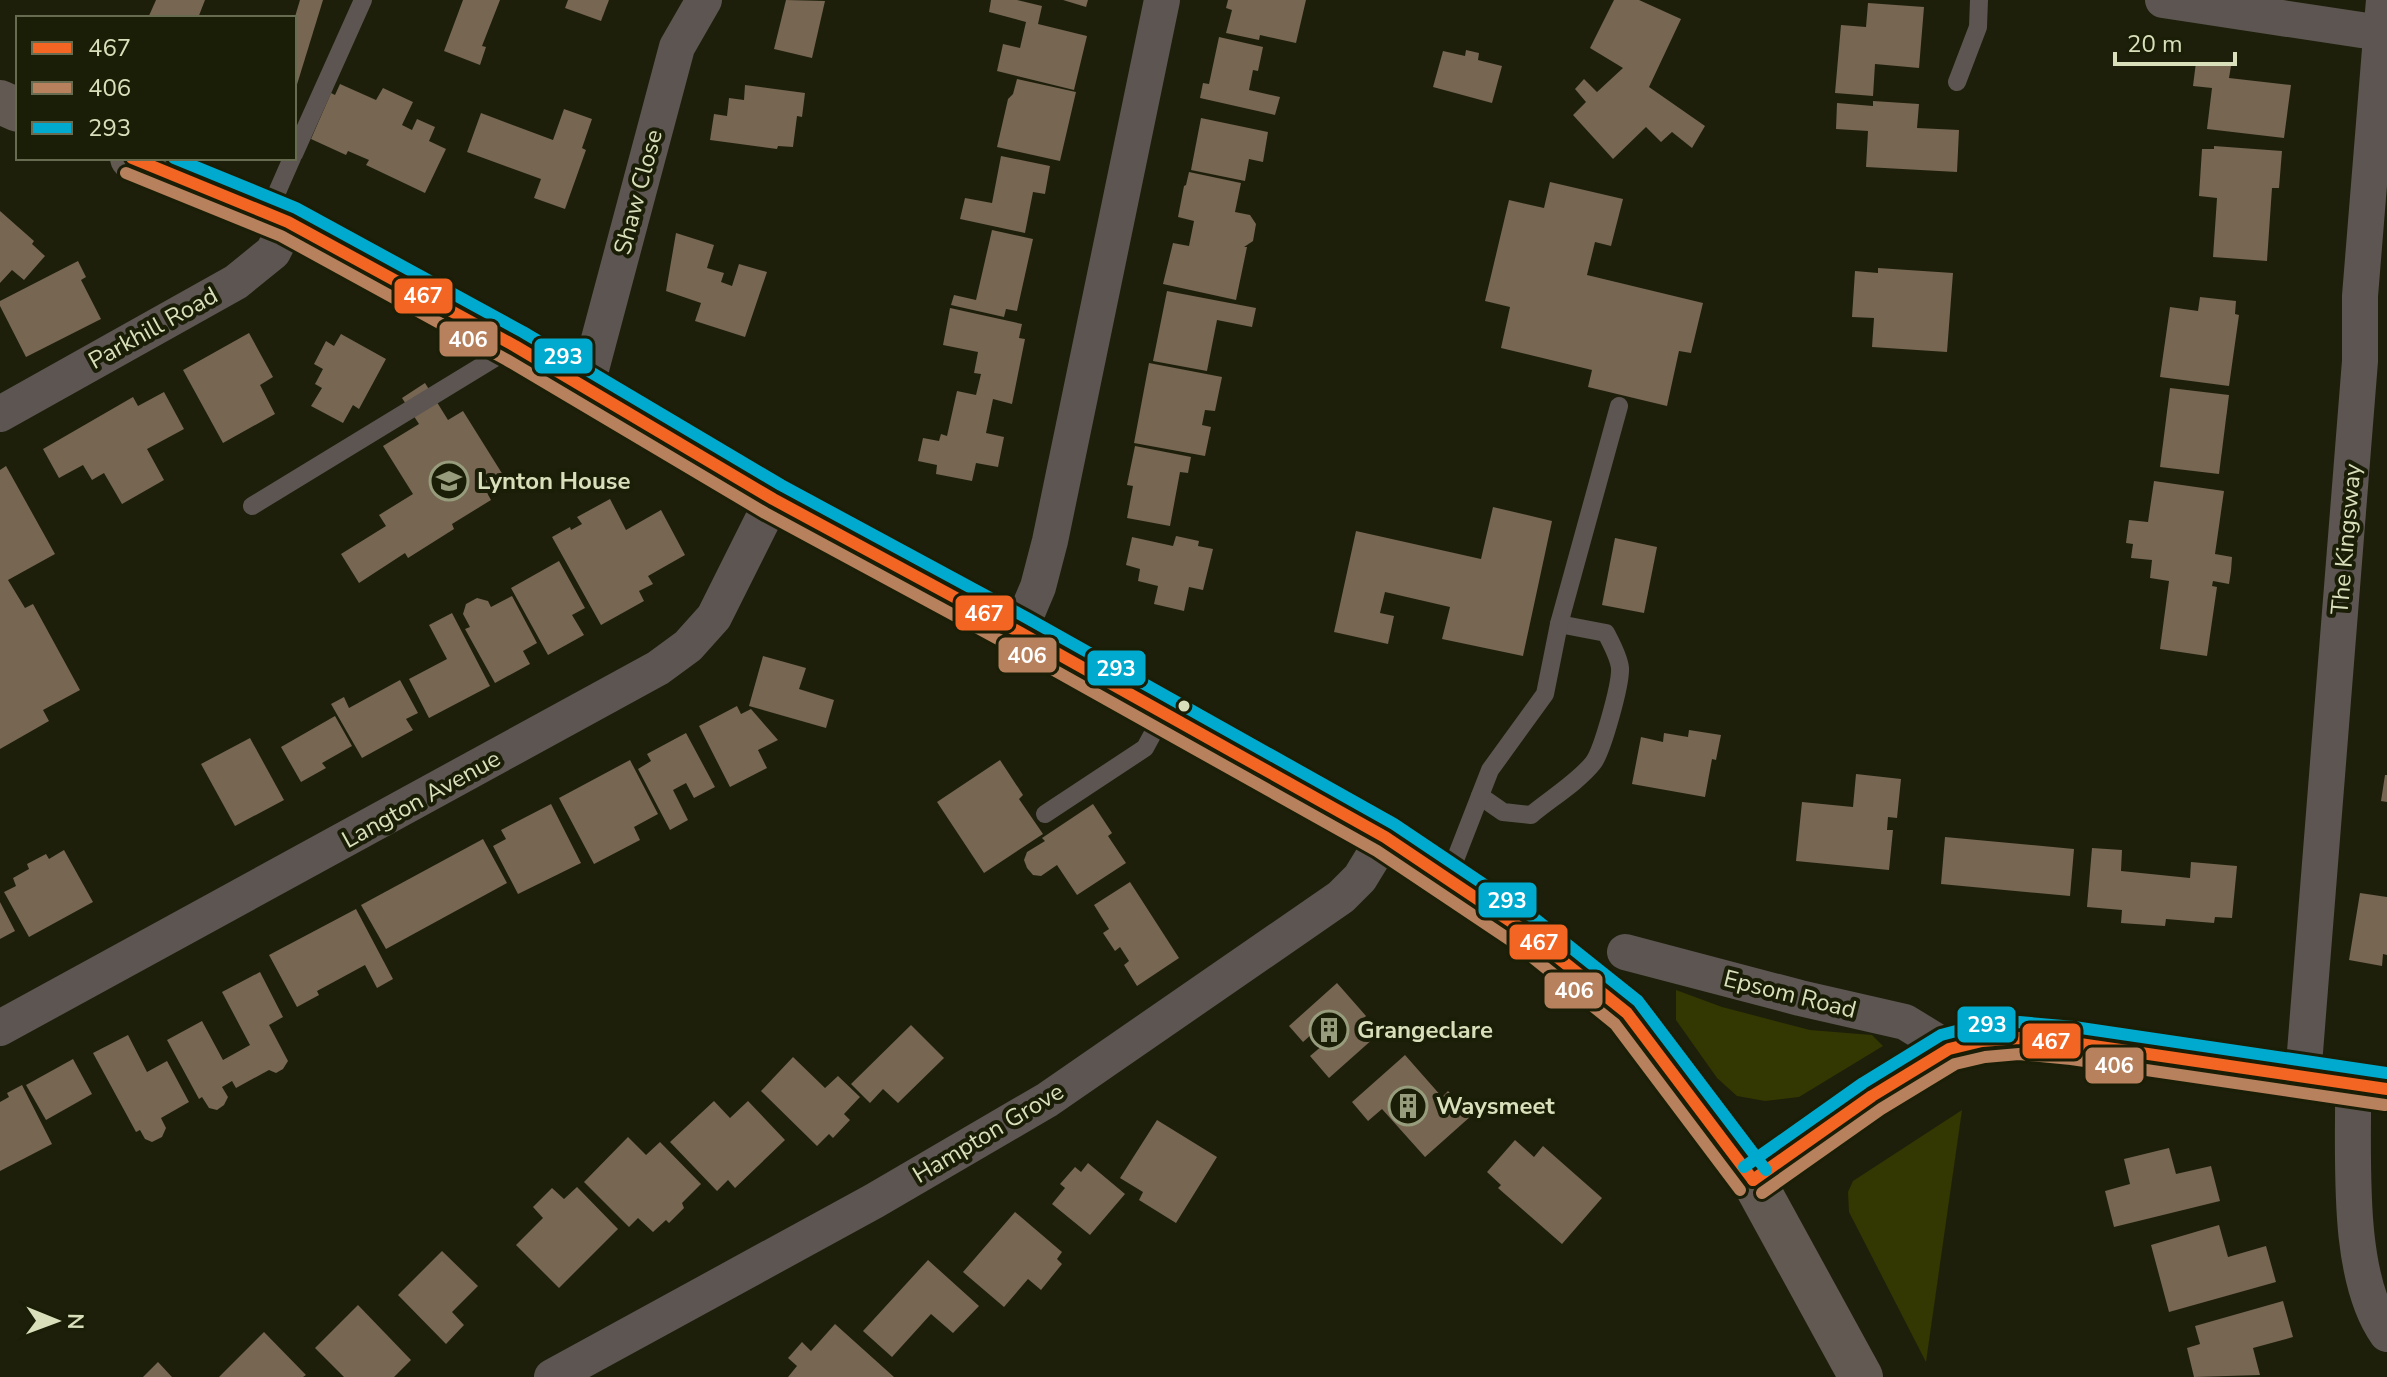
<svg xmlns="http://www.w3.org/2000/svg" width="2387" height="1377" viewBox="0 0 2387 1377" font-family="'Nunito Sans',sans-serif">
<rect width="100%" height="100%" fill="#1d1f0a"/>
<g fill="#333702">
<polygon points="1676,990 1722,1007 1810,1030 1872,1035 1883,1046 1799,1097 1765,1101 1737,1096 1717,1078 1676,1020"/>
<polygon points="1962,1110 1926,1362 1849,1212 1848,1192 1853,1181"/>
</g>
<g fill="#766652">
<polygon points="156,0 205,0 198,18 148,18"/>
<polygon points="300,0 323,0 295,91 294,20"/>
<polygon points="463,0 500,0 482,46 486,47 480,65 444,51"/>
<polygon points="568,0 609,0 601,21 565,8"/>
<polygon points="786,0 825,1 812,58 774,49"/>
<polygon points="991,0 1017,0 1042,6 1038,24 1087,36 1074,90 997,71 1003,44 1020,48 1026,22 989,12"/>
<polygon points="1063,0 1088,0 1086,7"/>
<polygon points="1228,0 1306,0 1296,43 1260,35 1259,40 1226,33 1232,10 1226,8"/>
<polygon points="1614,0 1639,0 1681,19 1649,87 1705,126 1692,148 1672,132 1661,142 1646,127 1613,159 1573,115 1586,102 1575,89 1584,79 1597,92 1623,68 1590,48"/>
<polygon points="1868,3 1924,7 1919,68 1875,64 1873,96 1835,93 1841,25 1866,27"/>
<polygon points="1219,37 1263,47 1258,71 1253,70 1249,90 1280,97 1275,115 1200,98 1203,83 1209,84"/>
<polygon points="1466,50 1479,53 1478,60 1502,66 1492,103 1433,87 1443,51 1465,56"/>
<polygon points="2196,62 2231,66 2229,78 2291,85 2284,138 2207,129 2212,88 2193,86"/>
<polygon points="1017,79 1076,92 1060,161 997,147 1008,99 1013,94"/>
<polygon points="340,84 376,100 383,88 413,102 402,125 412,130 417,119 435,127 429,141 446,149 425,193 366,165 369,160 348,151 346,155 311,139 331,93 335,95"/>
<polygon points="745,85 805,93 802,117 797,116 793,147 778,146 777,149 710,140 714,114 727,116 729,98 744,100"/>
<polygon points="1873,101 1919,104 1917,128 1959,130 1957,172 1866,167 1868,131 1836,129 1837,103 1873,106"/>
<polygon points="564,109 592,119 582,148 586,150 565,209 534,198 541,179 467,152 481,113 553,140"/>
<polygon points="1201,118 1268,132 1263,162 1249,159 1245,181 1191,170"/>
<polygon points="2214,146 2282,151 2279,188 2272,188 2267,261 2213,257 2217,198 2199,196 2202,149 2214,149"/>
<polygon points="1001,156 1050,166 1045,194 1033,192 1025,233 960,219 965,198 992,203"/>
<polygon points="1189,172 1241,183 1235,212 1250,215 1256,224 1253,241 1244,247 1247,247 1236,300 1163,284 1173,243 1189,246 1194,221 1178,217 1184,186 1186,185"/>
<polygon points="1550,182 1623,199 1611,246 1595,242 1587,275 1703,303 1691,353 1679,351 1667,406 1588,387 1592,370 1501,348 1510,307 1485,301 1509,200 1544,208"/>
<polygon points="0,211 34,241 32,244 45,256 24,280 12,270 0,283"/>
<polygon points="992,230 1033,239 1017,311 1006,309 1004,317 951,305 954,295 976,300"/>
<polygon points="676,233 714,245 707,268 724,273 721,282 732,286 739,264 767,272 745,337 695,321 701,303 666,291"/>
<polygon points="78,261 86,277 81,280 101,319 26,357 0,306 0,301"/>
<polygon points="1878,268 1953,273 1947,352 1872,347 1874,318 1852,317 1855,271 1878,273"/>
<polygon points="1167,291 1256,308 1252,327 1217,320 1207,371 1153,361"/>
<polygon points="2200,297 2236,301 2235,314 2239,315 2229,386 2160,377 2170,307 2198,311"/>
<polygon points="950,308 1022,324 1019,338 1025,339 1012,404 993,399 986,433 1004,437 998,467 976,463 972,481 936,474 937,465 918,461 923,438 939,441 941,434 947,436 957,391 976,395 981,374 974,373 978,352 943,345"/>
<polygon points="249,333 273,377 260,385 275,414 223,443 183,370"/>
<polygon points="341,334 386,359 359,409 353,405 343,423 311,406 322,388 315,384 323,369 314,364 326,341 334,346"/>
<polygon points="1149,363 1222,377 1215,411 1205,410 1202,425 1211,427 1205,456 1134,443"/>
<polygon points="425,383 448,420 463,411 503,475 484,487 491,500 452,524 454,529 408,558 405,553 359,583 341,554 386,526 379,515 413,494 383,446 419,424 402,398"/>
<polygon points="2170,388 2229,395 2219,474 2160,467"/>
<polygon points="164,392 184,429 147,449 164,480 122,504 104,473 92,480 83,465 59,478 43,449 133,397 138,406"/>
<polygon points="1135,446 1191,457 1188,473 1180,472 1170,526 1127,518 1133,486 1127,485"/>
<polygon points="6,466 55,554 8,580 25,608 33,604 80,690 43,710 49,721 0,749 0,470"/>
<polygon points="2154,481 2224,491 2215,554 2232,557 2231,571 2229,584 2213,581 2212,586 2217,587 2207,656 2160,649 2169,581 2150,578 2152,560 2131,558 2133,544 2126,543 2129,520 2148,522"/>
<polygon points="610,499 626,530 661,510 685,555 648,576 653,584 639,591 644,601 601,625 552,537 570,527 571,530 582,524 577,517"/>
<polygon points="1493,507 1552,521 1523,656 1442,639 1450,607 1385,592 1380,613 1394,616 1388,644 1334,632 1356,531 1481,559"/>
<polygon points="1176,536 1199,541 1198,546 1213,549 1203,590 1189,587 1184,611 1154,604 1158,586 1138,581 1140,569 1126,565 1132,537 1173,546"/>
<polygon points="1615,538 1657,547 1644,613 1602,605"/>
<polygon points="559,561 585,608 572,615 584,635 548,655 511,588"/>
<polygon points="512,596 537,643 523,651 530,664 495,683 465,629 470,627 463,614 466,604 477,598 488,601 491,607"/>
<polygon points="452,613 490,686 429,718 409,679 447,659 429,625"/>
<polygon points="763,656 806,668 799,689 834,700 826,728 749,706"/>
<polygon points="400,680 418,713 406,719 413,730 362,758 331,704 344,697 349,708"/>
<polygon points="737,706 741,714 751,709 778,740 758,750 767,768 730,787 699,726"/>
<polygon points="335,716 352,746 322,763 326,768 301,782 281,747"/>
<polygon points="1689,730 1721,735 1716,760 1712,759 1705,797 1632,784 1641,737 1663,742 1664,733 1688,737"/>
<polygon points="686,733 715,787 694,798 686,783 673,790 688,820 670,830 638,769 651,761 647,754"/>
<polygon points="250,738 284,800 235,826 201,764"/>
<polygon points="630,760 658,814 634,827 640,840 594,864 559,798"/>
<polygon points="1000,760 1023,795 1019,799 1043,834 984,873 937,802"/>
<polygon points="1856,774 1901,779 1897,818 1888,817 1887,830 1893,830 1889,870 1796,861 1802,802 1853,807"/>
<polygon points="2385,775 2387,775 2387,802 2381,801"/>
<polygon points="551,804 581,863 518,894 493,846 506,839 501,830"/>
<polygon points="1093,804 1112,833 1108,836 1126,863 1077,895 1057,865 1041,876 1033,875 1027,868 1024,860 1027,852 1045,841 1042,838"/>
<polygon points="1945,837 2074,849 2070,896 1941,884"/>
<polygon points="483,839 507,883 386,949 361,905"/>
<polygon points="2092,848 2122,850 2121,871 2190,878 2191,862 2237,866 2232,918 2215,917 2214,923 2166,919 2165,926 2121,923 2122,910 2087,907"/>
<polygon points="64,850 93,902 29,937 4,892 16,886 13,878 29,869 27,864 46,854 49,859"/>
<polygon points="1130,882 1179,958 1137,986 1124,965 1129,961 1120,947 1115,951 1103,933 1109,929 1094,905"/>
<polygon points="2360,893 2387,897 2387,955 2383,954 2382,966 2349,960"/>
<polygon points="0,902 15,931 0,939"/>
<polygon points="356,909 393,979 377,988 365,965 317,991 319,995 297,1007 269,955"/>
<polygon points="260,972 283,1017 269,1025 288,1061 283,1069 276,1073 269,1070 236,1088 232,1081 222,1087 228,1097 224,1105 217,1110 209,1108 202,1097 199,1099 167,1040 202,1021 223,1060 250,1045 222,992"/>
<polygon points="1337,983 1366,1016 1360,1022 1374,1038 1329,1078 1310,1056 1323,1045 1313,1033 1303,1042 1289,1026"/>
<polygon points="911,1025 944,1058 898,1103 883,1089 870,1103 851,1084"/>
<polygon points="128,1035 147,1072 167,1061 189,1102 161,1118 166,1128 162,1137 152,1142 145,1139 140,1130 136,1132 93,1053"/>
<polygon points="1405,1055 1442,1097 1448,1091 1471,1116 1425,1157 1382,1109 1368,1121 1352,1102"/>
<polygon points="793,1057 825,1088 838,1076 860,1097 844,1114 850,1120 833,1138 829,1134 817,1146 761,1091"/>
<polygon points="73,1059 92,1094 46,1120 26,1085"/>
<polygon points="22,1085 52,1144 0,1171 0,1102 9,1097 7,1093"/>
<polygon points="714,1101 730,1118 748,1101 785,1140 735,1188 728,1180 717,1191 670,1142"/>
<polygon points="1157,1120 1217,1157 1176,1223 1139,1200 1143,1192 1120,1178"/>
<polygon points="628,1137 646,1155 660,1142 701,1184 682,1203 684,1208 669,1223 666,1220 653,1232 638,1218 629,1227 584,1182"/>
<polygon points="1515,1140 1534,1157 1543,1146 1602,1198 1562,1244 1498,1188 1501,1185 1487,1172"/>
<polygon points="2169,1148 2176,1174 2211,1166 2220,1201 2114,1227 2105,1191 2130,1184 2124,1159"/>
<polygon points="1088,1163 1125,1194 1090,1235 1052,1204 1065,1188 1060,1184 1075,1167 1081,1172"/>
<polygon points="577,1187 618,1229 559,1288 516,1245 543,1218 533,1207 552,1188 564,1199"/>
<polygon points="1015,1212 1062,1252 1057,1259 1062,1264 1041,1290 1028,1279 1004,1307 963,1272"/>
<polygon points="2219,1225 2228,1257 2266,1246 2276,1282 2169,1312 2151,1245"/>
<polygon points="442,1251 478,1286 452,1312 464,1325 446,1344 398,1295"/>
<polygon points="928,1260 979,1306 953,1333 931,1314 892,1357 863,1331"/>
<polygon points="2283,1301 2293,1337 2253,1348 2260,1375 2194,1377 2187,1348 2200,1344 2195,1326"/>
<polygon points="358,1305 411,1360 394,1377 344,1377 315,1348"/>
<polygon points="835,1324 894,1377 788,1377 797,1366 788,1358 802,1342 811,1351"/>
<polygon points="264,1332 306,1375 303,1377 219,1377"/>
<polygon points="158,1362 172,1377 143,1377"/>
</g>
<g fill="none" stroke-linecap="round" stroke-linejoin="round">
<g stroke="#5c5551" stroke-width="18">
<polyline points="1957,82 1978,27 1979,0"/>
<polyline points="294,154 363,0"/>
<polyline points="267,215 292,158"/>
<polyline points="252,506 513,347"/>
<path d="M1480,796L1503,812L1531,815C1550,799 1578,782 1593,763C1602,752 1621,684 1620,668C1619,657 1611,643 1606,633L1559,624"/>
<polyline points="1045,814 1145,748 1164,713"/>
<polyline points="1448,878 1490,770 1545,694 1559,624 1619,406"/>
</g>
<g stroke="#5c5551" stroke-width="36">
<polyline points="2163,0 2381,33"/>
<polyline points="586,388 677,47 704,0"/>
<polyline points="0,414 236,282 273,252 288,222"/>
<polyline points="1019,632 1038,587 1050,541 1162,0"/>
<polyline points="1625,952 1800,998 1905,1022 1949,1049"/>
<polyline points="0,1028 658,668 688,646 714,617 773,499"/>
<polyline points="2303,1077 2360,361 2360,296 2384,0"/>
<path d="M2353,1085C2354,1156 2345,1275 2387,1334"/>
<polyline points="552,1377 874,1201 1047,1100 1341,897 1360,878 1385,837"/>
</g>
<polyline stroke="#5e5651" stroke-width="44" points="1753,1180 1872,1096 1949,1049 1982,1041 2019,1038 2073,1043 2387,1089"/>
<g stroke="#615952" stroke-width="44">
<polyline points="0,102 18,110"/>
<polyline points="132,158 288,222 515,346 773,499 1019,632 1385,837 1525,931 1627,1013 1753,1180 1861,1377"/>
</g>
<g stroke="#1b1e07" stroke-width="18">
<g id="bus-1">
<polyline points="132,158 288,222 515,346 773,499 1019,632 1385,837 1525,931 1627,1013 1753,1180"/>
<polyline points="1753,1180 1872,1096 1949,1049 1982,1041 2019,1038 2073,1043 2387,1089"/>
</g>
</g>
<g stroke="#1b1e07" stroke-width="18">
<g id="bus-2">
<polyline points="126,173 281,236 507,360 765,513 1011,646 1377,851 1516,944 1615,1024 1740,1190"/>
<polyline points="1762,1193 1881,1109 1955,1064 1985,1057 2019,1054 2071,1059 2385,1105"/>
</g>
</g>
<g stroke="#1b1e07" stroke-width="18">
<g id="bus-3">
<polyline points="174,158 296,208 523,332 781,485 1027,618 1394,824 1534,918 1638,1001 1766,1170"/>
<polyline points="1744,1167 1863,1083 1941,1035 1979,1025 2019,1022 2074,1027 2387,1073"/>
</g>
</g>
<use href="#bus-1" stroke="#f26522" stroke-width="12"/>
<use href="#bus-2" stroke="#b6815c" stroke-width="12"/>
<use href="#bus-3" stroke="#00a9ce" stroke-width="12"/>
</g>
<defs>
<g id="school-ring" transform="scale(2)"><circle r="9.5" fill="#1b1e07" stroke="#979c7c" stroke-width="1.5"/><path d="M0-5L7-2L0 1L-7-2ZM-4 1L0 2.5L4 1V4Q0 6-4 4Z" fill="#979c7c"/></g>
<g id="building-ring" transform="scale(2)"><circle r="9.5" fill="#1b1e07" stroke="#979c7c" stroke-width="1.5"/><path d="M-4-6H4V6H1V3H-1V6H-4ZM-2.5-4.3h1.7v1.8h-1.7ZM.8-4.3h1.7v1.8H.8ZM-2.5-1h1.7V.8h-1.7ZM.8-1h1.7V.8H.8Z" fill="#979c7c"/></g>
</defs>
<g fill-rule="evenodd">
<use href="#school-ring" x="449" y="481"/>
<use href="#building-ring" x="1329" y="1030"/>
<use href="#building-ring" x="1408" y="1106"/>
</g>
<circle fill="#d9dfba" stroke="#1b1e07" stroke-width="3" cx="1184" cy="706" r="7"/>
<g text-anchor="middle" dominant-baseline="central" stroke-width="8" stroke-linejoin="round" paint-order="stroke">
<g font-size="24" fill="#d9dfba" stroke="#1b1e07">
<text transform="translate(638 192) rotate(-75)">Shaw Close</text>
<text transform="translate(153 328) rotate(-29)">Parkhill Road</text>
<text transform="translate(2346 539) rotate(-85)">The Kingsway</text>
<text transform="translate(421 799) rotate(-29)">Langton Avenue</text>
<text transform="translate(1790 994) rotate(14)">Epsom Road</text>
<text transform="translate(988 1133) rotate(-31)">Hampton Grove</text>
</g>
<g font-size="24" font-weight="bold" fill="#d9dfba" stroke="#1b1e07" text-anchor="start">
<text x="477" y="481">Lynton House</text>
<text x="1357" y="1030">Grangeclare</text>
<text x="1436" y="1106">Waysmeet</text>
</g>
</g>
<g stroke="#1b1e07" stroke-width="3">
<rect x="393" y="277" width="61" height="38" rx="8" fill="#f26522"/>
<rect x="438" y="320" width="61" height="38" rx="8" fill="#b6815c"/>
<rect x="533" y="337" width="61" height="38" rx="8" fill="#00a9ce"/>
<rect x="954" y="594" width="61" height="38" rx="8" fill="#f26522"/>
<rect x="997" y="636" width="61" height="38" rx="8" fill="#b6815c"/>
<rect x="1086" y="649" width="61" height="38" rx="8" fill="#00a9ce"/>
<rect x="1477" y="881" width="61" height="38" rx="8" fill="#00a9ce"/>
<rect x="1508" y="923" width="61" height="38" rx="8" fill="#f26522"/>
<rect x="1543" y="971" width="61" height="39" rx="8" fill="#b6815c"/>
<rect x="1956" y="1005" width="61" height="39" rx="8" fill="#00a9ce"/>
<rect x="2021" y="1022" width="61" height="38" rx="8" fill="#f26522"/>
<rect x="2084" y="1046" width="61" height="39" rx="8" fill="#b6815c"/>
</g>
<g font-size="22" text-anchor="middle" font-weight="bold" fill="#fff">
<text x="423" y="303">467</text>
<text x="468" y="347">406</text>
<text x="563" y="364">293</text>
<text x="984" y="621">467</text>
<text x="1027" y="663">406</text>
<text x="1116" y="676">293</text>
<text x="1507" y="908">293</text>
<text x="1539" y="950">467</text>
<text x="1574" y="998">406</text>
<text x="1987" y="1032">293</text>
<text x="2051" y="1049">467</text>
<text x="2114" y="1073">406</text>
</g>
<rect x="16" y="16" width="280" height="144" fill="#1b1e07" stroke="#676b4f" stroke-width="2"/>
<rect x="32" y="42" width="40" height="12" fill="#f26522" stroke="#676b4f" stroke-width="2"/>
<text x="88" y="56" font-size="24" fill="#d9dfba">467</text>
<rect x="32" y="82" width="40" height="12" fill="#b6815c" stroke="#676b4f" stroke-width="2"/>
<text x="88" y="96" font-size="24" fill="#d9dfba">406</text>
<rect x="32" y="122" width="40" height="12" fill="#00a9ce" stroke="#676b4f" stroke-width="2"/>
<text x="88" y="136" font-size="24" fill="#d9dfba">293</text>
<g transform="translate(56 1321) rotate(91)" stroke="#1b1e07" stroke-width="6" paint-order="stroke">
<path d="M0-6L14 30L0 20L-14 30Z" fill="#d9dfba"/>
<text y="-12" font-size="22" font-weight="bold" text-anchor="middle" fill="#d9dfba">N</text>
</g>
<path d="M2115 52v12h120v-12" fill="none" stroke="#d9dfba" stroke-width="4"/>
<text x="2127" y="52" font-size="24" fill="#d9dfba" stroke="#1b1e07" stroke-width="6" paint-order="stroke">20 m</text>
</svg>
